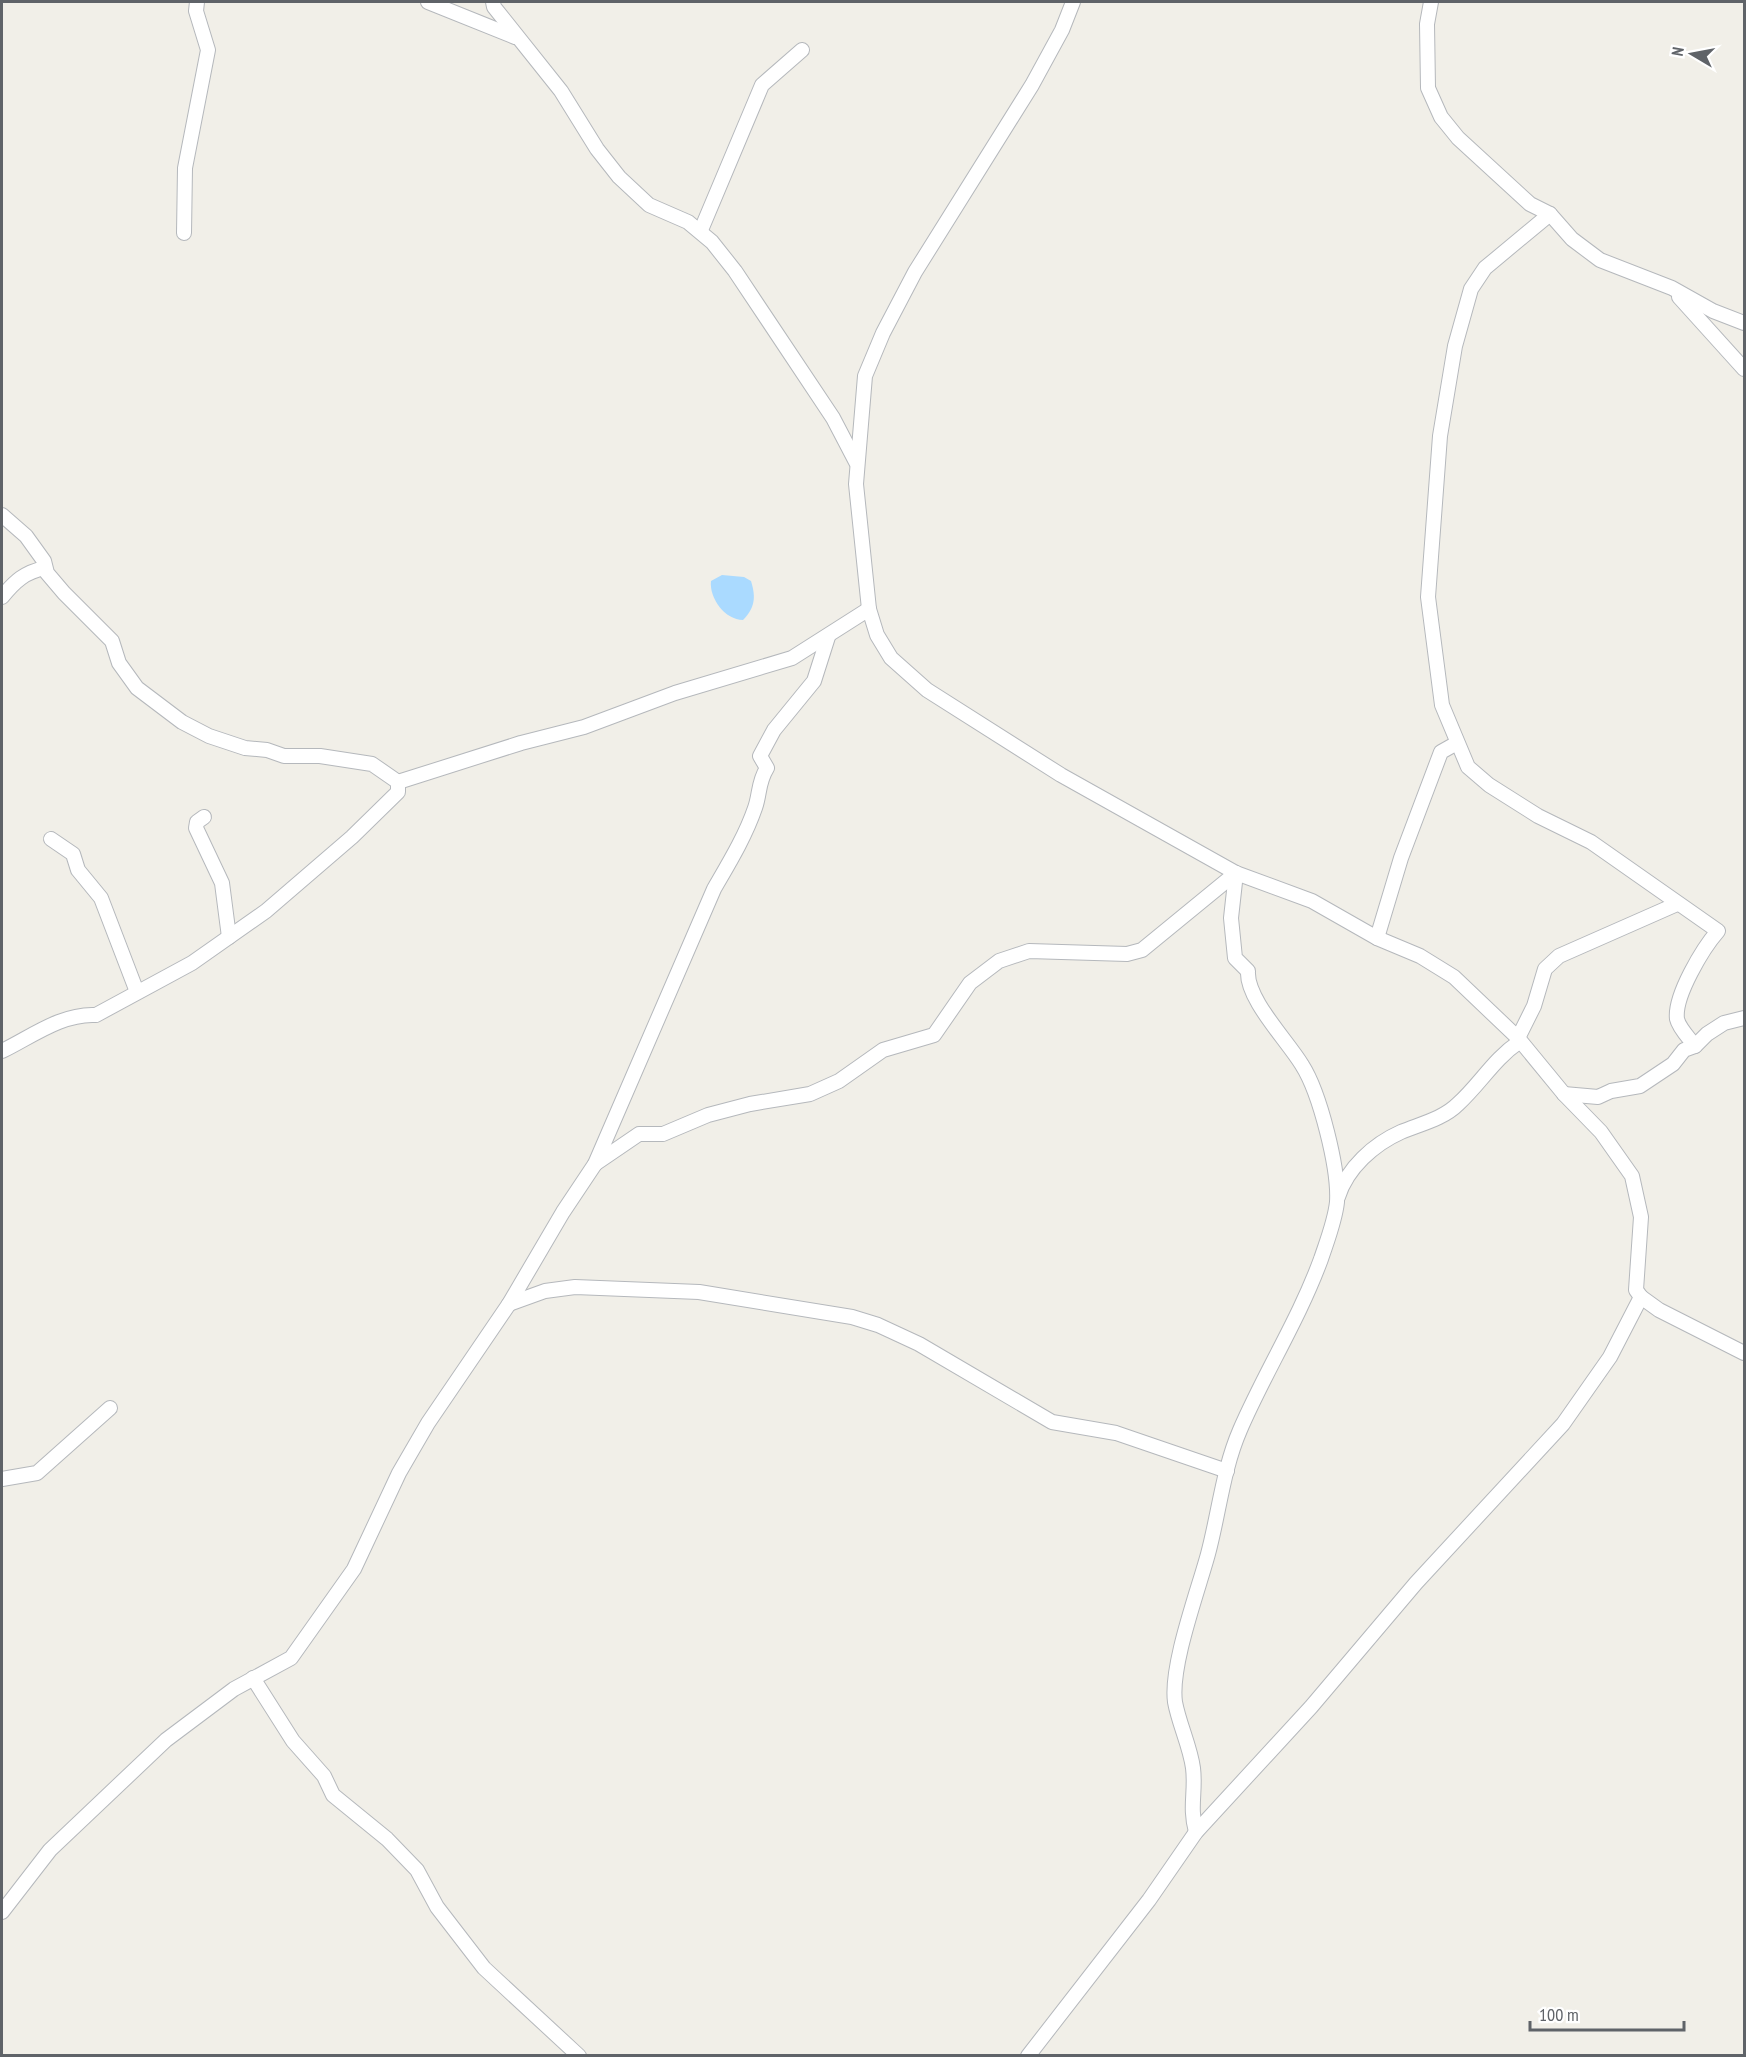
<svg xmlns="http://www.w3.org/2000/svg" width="1746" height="2057" viewBox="0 0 1746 2057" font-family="'PT Sans Narrow',sans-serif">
<rect width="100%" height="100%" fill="#f1efe8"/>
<path fill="#aadaff" d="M722,575L744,577L751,581C756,597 755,608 743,620C725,620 709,598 711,581Z"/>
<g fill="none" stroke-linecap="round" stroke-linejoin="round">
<g stroke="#b5b8bc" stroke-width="16">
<g id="minor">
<polyline points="428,2 515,37"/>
<polyline points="493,2 494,7 561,91 597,149 619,177 649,205 688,222 712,242 735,271 833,418 856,462"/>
<polyline points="1431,2 1427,24 1428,88 1441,117 1458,138 1530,204 1550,214 1572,239 1600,260 1672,288 1713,311 1744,323"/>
<path d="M1550,214L1485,268L1471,289L1455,346L1440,436L1428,597L1442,705L1468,767L1489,785L1538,816L1591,842L1718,931C1703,948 1674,996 1677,1019C1679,1028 1689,1038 1695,1046"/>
<polyline points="701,230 762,85 802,50"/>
<polyline points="184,233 185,168 208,50 196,11 197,2"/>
<polyline points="1679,297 1744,369"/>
<polyline points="2,515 26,536 44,561 47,573 64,593 112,641 119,663 137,688 182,722 209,736 245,748 267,750 284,756 320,756 372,764 398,782"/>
<path d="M2,597C15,581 25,572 45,568"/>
<polyline points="204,817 197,822 196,828 222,883 229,937"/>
<polyline points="51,839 73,854 78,870 101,898 137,992"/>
<polyline points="1377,938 1401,858 1441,752 1457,743"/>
<polyline points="1518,1038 1534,1006 1545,969 1559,956 1677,904"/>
<path d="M2,1051C31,1037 62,1013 96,1015L192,963L266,911L352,837L398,792V782L521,743L584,727L675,693L792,658L869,609"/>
<polyline points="1564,1094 1598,1097 1611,1091 1640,1086 1673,1064 1684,1050 1695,1046 1707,1034 1724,1023 1744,1018"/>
<polyline points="595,1164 639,1134 663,1134 708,1115 750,1104 810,1094 839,1081 883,1050 934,1035 970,983 999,961 1029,951 1127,954 1142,950 1236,873"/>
<path d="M1338,1197C1347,1168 1374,1144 1401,1132C1420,1124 1443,1119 1458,1104C1480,1084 1494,1059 1519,1042"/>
<polyline points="1641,1297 1659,1310 1744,1353"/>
<polyline points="509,1304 545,1291 575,1287 699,1292 852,1317 878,1325 919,1344 1052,1422 1116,1433 1227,1471"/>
<polyline points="2,1479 37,1473 110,1408"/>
<polyline points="253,1678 293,1741 324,1776 333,1795 387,1839 417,1870 437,1907 484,1968 579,2056"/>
<path d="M1196,1832C1189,1806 1196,1792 1193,1768C1190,1746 1179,1724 1175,1702C1170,1666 1198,1591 1208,1554C1219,1513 1223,1469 1240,1430C1265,1372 1299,1319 1321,1259C1327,1241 1335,1221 1337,1202C1339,1169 1320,1093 1302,1065C1287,1040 1246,999 1248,971L1235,958L1231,918L1236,873"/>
<path d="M2,1912L50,1850L166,1740L234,1689L291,1658L354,1569L399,1473L428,1423L509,1304L563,1212L595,1164L714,889C729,863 745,837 755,808C760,794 758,782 767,768L760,756L774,730L814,681L828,637"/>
<polyline points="1028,2056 1149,1900 1196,1832 1311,1707 1416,1583 1563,1424 1610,1357 1641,1297 1636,1290 1641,1217 1632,1176 1601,1132 1564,1094 1518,1038 1454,977 1420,956 1377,938 1312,901 1236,873 1061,775 927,690 891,658 877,635 869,609 856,484 865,376 883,333 915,272 1032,85 1062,30 1073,2"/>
</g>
</g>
<use href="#minor" stroke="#fff" stroke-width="14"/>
</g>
<rect width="1746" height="2057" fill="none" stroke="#5f6368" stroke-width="6"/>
<g transform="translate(1692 54) rotate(280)" stroke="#ffffff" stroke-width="4.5" paint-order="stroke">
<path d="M0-4.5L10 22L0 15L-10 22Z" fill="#5f6368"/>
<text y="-9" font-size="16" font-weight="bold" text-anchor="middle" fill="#5f6368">N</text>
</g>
<path d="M1530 2021v9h154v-9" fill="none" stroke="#5f6368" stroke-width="3"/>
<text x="1539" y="2021" font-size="18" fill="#5f6368" stroke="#ffffff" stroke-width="4.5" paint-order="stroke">100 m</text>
</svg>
